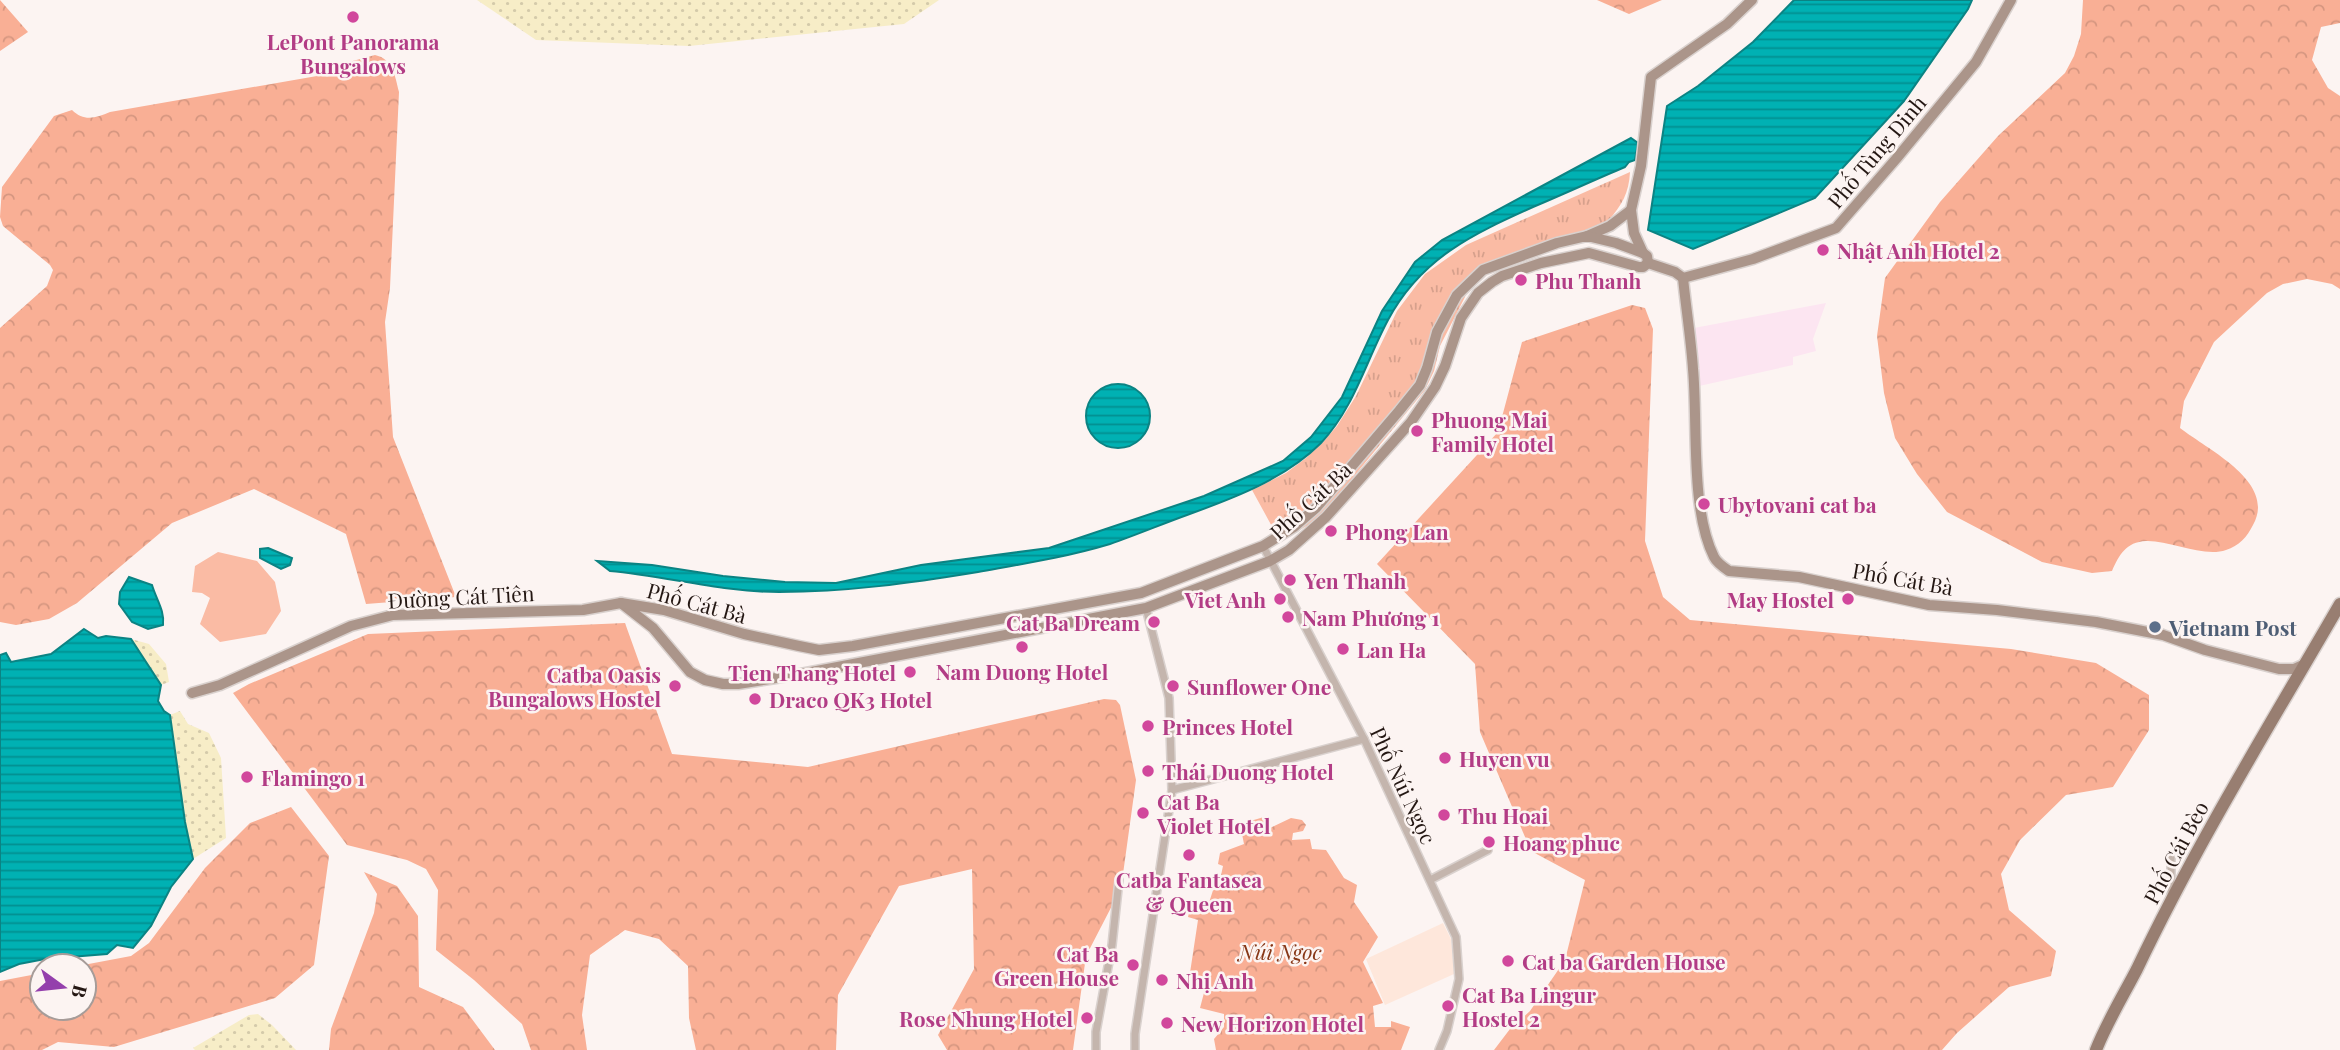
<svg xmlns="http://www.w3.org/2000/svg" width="2340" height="1050" viewBox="0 0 2340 1050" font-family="'Playfair Display',serif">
<defs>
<pattern id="grass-tufts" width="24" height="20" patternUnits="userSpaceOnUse" patternTransform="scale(1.75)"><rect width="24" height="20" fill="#fabba4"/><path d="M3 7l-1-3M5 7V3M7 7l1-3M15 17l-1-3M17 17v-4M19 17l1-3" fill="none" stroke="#d6a08c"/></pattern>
<pattern id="forest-crowns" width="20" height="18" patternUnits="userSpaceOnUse" patternTransform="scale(1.75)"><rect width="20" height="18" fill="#f9af95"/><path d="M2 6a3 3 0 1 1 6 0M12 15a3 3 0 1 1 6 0" fill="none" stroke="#d59680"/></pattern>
<pattern id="sand-dots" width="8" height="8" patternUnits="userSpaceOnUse" patternTransform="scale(1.75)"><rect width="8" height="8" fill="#f7edc7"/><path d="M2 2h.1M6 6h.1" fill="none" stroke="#d4caaa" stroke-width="1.8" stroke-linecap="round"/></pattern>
<pattern id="water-rules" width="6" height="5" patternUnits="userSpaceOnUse" patternTransform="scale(1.75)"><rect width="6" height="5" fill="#00b1b3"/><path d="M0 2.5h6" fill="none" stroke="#028f90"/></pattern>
</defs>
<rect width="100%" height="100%" fill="#fcf4f2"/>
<polygon fill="#fce5f1" points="1826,303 1813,339 1816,351 1793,357 1793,365 1699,386 1694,328"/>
<polygon fill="#fee7db" points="1443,923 1451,939 1454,974 1385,1005 1366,959"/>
<path fill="url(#grass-tufts)" d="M1630,172C1629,193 1622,205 1608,221V234L1505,263L1490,271L1471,273L1465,297L1440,346L1434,371L1425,390L1332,503L1312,523L1280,541L1252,490L1286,473L1306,458L1323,442L1337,426L1356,396L1397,311L1425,274L1466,245Z"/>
<g fill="url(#forest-crowns)">
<polygon points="0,0 28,32 0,51"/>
<polygon points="1597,0 1662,0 1629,14"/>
<path d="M2083,0H2340V23L2321,27L2312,60L2328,88L2340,96V289L2332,284L2307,279L2283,284L2267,293L2214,342L2184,401L2180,428C2208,450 2277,482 2253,525C2247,537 2239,546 2226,550C2204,558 2169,540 2146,541C2126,542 2119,555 2112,571L2092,573L2042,562L1947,512L1917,474L1895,438L1884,393L1877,336L1885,278L1940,202L1998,136L2065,73L2074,56L2081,34Z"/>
<path d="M375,55C393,59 395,76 399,92L390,288L385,322L393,437L456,597L366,604L346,534L254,489L172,523L77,603L49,619L16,625L0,622V328L47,286L53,270L50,265L3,226L0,217L2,187L54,116L72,110C84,122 96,118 110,112L317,76L349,62Z"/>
<polygon points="1632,305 1645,308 1653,329 1645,541 1663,597 1690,620 2011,649 2096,663 2149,695 2149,730 2113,787 2066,795 2020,840 2001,874 2009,910 2056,951 2051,976 2009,987 1957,1033 1942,1050 1494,1050 1510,1029 1530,1011 1565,960 1585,880 1531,851 1480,732 1475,664 1377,564 1498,432 1522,342"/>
<polygon points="625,623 672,754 808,767 1104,699 1116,700 1120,705 1136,780 1123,874 1117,896 1086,956 1073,1050 947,1050 938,1035 974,969 972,869 899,886 838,995 836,1050 696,1050 689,1018 688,966 659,939 625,930 590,955 582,1015 587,1050 531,1050 522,1024 474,980 436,950 438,890 426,869 407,860 347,845 233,693 249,684 368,634"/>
<polygon points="291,807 329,856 314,965 275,998 114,1047 58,1042 42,1050 0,1050 0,981 42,973 42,1008 84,1008 84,966 78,966 131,956 149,943 205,868 250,823"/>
<polygon points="1264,817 1268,829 1291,818 1302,820 1306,825 1303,831 1293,833 1292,840 1310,839 1312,849 1326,850 1344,878 1357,885 1354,902 1378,937 1363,962 1383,1003 1373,1006 1375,1027 1391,1027 1391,1021 1410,1027 1401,1050 1216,1050 1214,1039 1224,1027 1224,1014 1200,1008 1205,989 1188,986 1198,920 1188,917 1190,909 1206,912 1216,881 1220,880 1223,866 1218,864 1220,853 1244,844 1240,824"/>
<polygon points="364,872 397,886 418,916 419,987 463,1007 495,1050 329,1050 331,1029 374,913 377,894"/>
</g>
<g fill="url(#sand-dots)">
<polygon points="477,0 939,0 904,24 689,46 536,40"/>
<polygon points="131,639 149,644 166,664 169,682 161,685"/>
<polygon points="180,711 188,724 209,733 221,758 226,838 193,859 185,822 170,715"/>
<polygon points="258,1014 272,1025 296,1050 195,1050 193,1048 249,1015"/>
</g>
<polygon fill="#fabba4" points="218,552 257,561 275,582 281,611 266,634 220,642 200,624 210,598 202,593 192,592 195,566"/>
<g fill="url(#water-rules)" stroke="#0b8383" stroke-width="2">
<polygon points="1794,0 1972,0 1968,9 1904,101 1815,198 1693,249 1648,230 1667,106 1698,86 1753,42"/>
<path d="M1631,138L1638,143L1635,160L1629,162L1625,167C1594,180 1564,194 1533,207C1473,234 1421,258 1388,320C1366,361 1354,408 1321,443C1285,479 1234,498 1187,515C1162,524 1136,535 1110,544C1067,557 1022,564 978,572C911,583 847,592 779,592C723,592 666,576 610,571L597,561L652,565L723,576L785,582L836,583L921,565L1049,548L1204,496L1283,461L1311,437L1342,397L1382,311L1415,262L1442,240Z"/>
<circle cx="1118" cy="416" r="32"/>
<polygon points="268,548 292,558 290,565 281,569 260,558 260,549"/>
<path d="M129,577L152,585C156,599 165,611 163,625L148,629L132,622L119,604L120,592Z"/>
<polygon points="84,629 98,638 106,636 131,639 161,685 158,701 164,711 170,715 185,822 193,859 171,887 151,926 133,948 117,945 107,954 45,959 19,964 0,972 0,655 6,653 11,662 51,654"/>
</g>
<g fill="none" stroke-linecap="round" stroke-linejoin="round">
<g stroke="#d9d1ce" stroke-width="10">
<g id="street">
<polyline points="1263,546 1364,739 1456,937 1459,979 1447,1031 1439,1050"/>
<polyline points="1172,790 1364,739"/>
<polyline points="1430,880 1488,850"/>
<polyline points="2171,897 2171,856"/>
<polyline points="1096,1050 1096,1032 1112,945 1119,880"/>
<polyline points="1135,1050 1135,1034 1172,790 1169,698 1146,608"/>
</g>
</g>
<g stroke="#d9d1ce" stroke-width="13">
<g id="secondary">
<polyline points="1587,236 1610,226 1631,210"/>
<polyline points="1643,253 1634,233 1631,210 1641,166 1651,77 1727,24 1752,0"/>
<polyline points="1683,278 1753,259 1836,228 1896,159 1976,62 2011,0"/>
<path d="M621,603L653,628L690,672L705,680L723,684H738L801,674L1146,608L1270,561L1289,550L1326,517L1411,422L1435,387L1445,366L1461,318L1478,293L1492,282L1502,276L1541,263L1589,253L1639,267H1643L1648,263L1675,272L1683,278C1686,308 1691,339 1693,369C1698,423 1690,509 1714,557C1717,563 1723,567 1729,571L1799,577L1929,605L1997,610L2096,622L2163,635L2205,650L2279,669H2294L2305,664"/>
<polyline points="192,693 220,685 351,626 393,615 583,610 621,603 664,610 744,634 799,646 819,650 853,646 1141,593 1263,546 1294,527 1316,508 1399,411 1420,385 1427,368 1437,332 1457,295 1483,270 1557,243 1587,236 1616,243 1643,253 1647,256 1648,263"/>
</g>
</g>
<g stroke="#d9d1ce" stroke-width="15">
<path id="primary" d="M2096,1050C2107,1022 2123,996 2137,969C2197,843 2270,725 2340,604"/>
</g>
<use href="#street" stroke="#c4b5ad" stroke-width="7"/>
<use href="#secondary" stroke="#ab958a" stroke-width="10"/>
<use href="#primary" stroke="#987e71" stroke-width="12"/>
</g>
<g fill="#d1479c" stroke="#fcf4f2" stroke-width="2.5">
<circle cx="353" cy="17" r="7"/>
<circle cx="1823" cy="250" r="7"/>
<circle cx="1521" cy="280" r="7"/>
<circle cx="1417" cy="431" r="7"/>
<circle cx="1704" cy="504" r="7"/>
<circle cx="1331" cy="531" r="7"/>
<circle cx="1290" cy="580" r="7"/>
<circle cx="1280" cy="599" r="7"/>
<circle cx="1848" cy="599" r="7"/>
<circle cx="1288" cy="617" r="7"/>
<circle cx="1154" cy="622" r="7"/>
<circle cx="1022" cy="647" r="7"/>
<circle cx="1343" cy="649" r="7"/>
<circle cx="910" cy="672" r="7"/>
<circle cx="675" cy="686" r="7"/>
<circle cx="1173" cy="686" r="7"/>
<circle cx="755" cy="699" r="7"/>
<circle cx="1148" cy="726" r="7"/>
<circle cx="1445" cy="758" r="7"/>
<circle cx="1148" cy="771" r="7"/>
<circle cx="247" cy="777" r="7"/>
<circle cx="1143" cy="813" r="7"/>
<circle cx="1444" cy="815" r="7"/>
<circle cx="1489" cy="842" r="7"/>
<circle cx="1189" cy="855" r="7"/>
<circle cx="1508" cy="961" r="7"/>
<circle cx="1133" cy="965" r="7"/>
<circle cx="1162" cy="980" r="7"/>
<circle cx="1448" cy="1006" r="7"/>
<circle cx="1087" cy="1018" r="7"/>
<circle cx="1167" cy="1023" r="7"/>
</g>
<circle fill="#5c6f8a" stroke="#fcf4f2" stroke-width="2.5" cx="2155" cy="627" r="7"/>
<g text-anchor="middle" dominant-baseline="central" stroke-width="5" stroke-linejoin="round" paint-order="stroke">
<g font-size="21" font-weight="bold" fill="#b23c85" stroke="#fcf4f2" text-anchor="start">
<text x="353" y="41" text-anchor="middle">LePont Panorama<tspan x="353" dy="24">Bungalows</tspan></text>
<text x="1837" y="250">Nhật Anh Hotel 2</text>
<text x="1535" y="280">Phu Thanh</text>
<text x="1431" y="419">Phuong Mai<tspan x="1431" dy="24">Family Hotel</tspan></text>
<text x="1718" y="504">Ubytovani cat ba</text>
<text x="1345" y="531">Phong Lan</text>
<text x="1304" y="580">Yen Thanh</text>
<text x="1266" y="599" text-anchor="end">Viet Anh</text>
<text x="1834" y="599" text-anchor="end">May Hostel</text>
<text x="1302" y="617">Nam Phương 1</text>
<text x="1140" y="622" text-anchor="end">Cat Ba Dream</text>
<text x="1357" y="649">Lan Ha</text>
<text x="1022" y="671" text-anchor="middle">Nam Duong Hotel</text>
<text x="896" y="672" text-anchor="end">Tien Thang Hotel</text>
<text x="661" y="674" text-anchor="end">Catba Oasis<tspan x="661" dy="24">Bungalows Hostel</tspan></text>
<text x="1187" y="686">Sunflower One</text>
<text x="769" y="699">Draco QK3 Hotel</text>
<text x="1162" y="726">Princes Hotel</text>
<text x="1459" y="758">Huyen vu</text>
<text x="1162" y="771">Thái Duong Hotel</text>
<text x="261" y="777">Flamingo 1</text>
<text x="1157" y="801">Cat Ba<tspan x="1157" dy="24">Violet Hotel</tspan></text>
<text x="1458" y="815">Thu Hoai</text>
<text x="1503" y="842">Hoang phuc</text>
<text x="1189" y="879" text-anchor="middle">Catba Fantasea<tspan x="1189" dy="24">&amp; Queen</tspan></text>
<text x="1119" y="953" text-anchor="end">Cat Ba<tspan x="1119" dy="24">Green House</tspan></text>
<text x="1522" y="961">Cat ba Garden House</text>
<text x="1176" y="980">Nhị Anh</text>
<text x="1462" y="994">Cat Ba Lingur<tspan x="1462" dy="24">Hostel 2</tspan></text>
<text x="1073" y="1018" text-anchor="end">Rose Nhung Hotel</text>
<text x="1181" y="1023">New Horizon Hotel</text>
</g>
<g font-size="21" fill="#241713" stroke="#fcf4f2">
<text transform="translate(1876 151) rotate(-50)">Phố Tùng Dinh</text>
<text transform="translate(1310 500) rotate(-43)">Phố Cát Bà</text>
<text transform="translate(1903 578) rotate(10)">Phố Cát Bà</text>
<text transform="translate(461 596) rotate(-3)">Đường Cát Tiên</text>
<text transform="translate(697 602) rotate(15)">Phố Cát Bà</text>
<text transform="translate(1404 785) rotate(65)">Phố Núi Ngọc</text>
<text transform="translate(2175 852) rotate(-62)">Phố Cái Bèo</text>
</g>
<g font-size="21" font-weight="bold" fill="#4e5e75" stroke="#fcf4f2" text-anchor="start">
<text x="2169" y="627">Vietnam Post</text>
</g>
<g font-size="21" font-style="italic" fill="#873717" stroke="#fcf4f2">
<text x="1280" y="951">Núi Ngọc</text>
</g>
</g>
<g transform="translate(63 987) rotate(105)"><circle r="33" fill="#fcf4f2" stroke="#a69c99" stroke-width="2"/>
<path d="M0-5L12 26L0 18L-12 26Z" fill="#943fac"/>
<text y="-10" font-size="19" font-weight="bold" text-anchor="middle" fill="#241713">B</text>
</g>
</svg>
